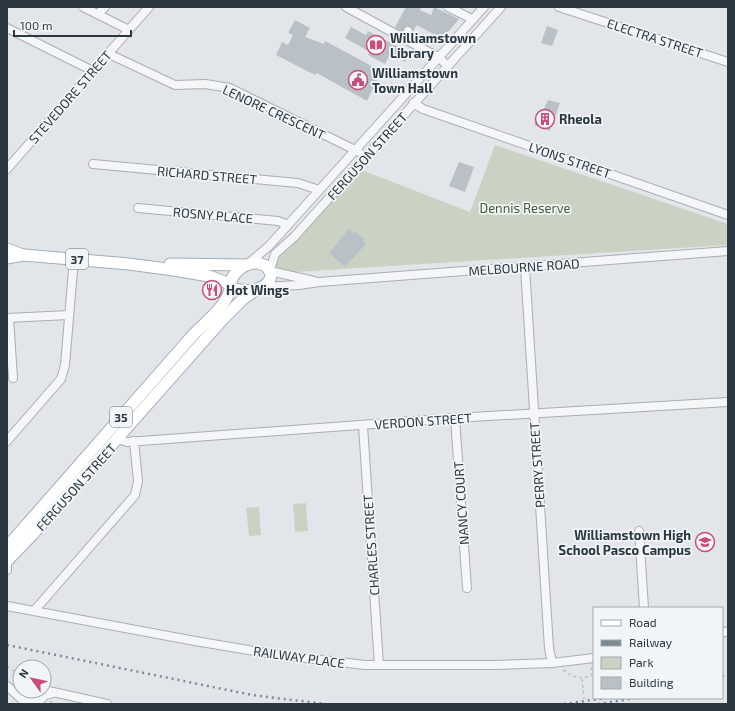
<svg xmlns="http://www.w3.org/2000/svg" width="735" height="711" viewBox="0 0 735 711" font-family="'Exo 2',sans-serif">
<rect width="100%" height="100%" fill="#e2e6ea"/>
<g fill="#cad3c3">
<polygon points="495,145 728,224 728,245 295,272 275,267 277,260 359,169 470,212"/>
<polygon points="306,503 308,531 295,532 293,504"/>
<polygon points="259,507 261,535 249,536 246,508"/>
</g>
<g fill="#b9c1c6">
<polygon points="406,7 421,7 420,10 431,15 434,7 459,19 442,39 417,25 413,31 406,28 403,33 395,27"/>
<polygon points="295,20 310,28 305,37 324,44 325,41 381,71 367,101 317,73 315,75 276,55 282,42 288,45 293,35 288,33"/>
<polygon points="547,26 558,30 552,46 541,43"/>
<polygon points="351,27 366,35 368,31 410,53 405,62 390,54 385,64 368,55 370,52 345,38"/>
<polygon points="548,100 560,103 550,131 534,125 539,113 542,113"/>
<polygon points="459,162 474,167 465,192 449,186"/>
<polygon points="349,229 353,233 355,231 365,240 363,242 366,244 345,267 329,253"/>
</g>
<g fill="none" stroke-linecap="round" stroke-linejoin="round">
<g stroke="#a7aeb4" stroke-width="10">
<g id="minor">
<polyline points="83,7 129,30"/>
<polyline points="346,7 438,57 448,66"/>
<polyline points="448,7 472,19"/>
<polyline points="559,7 728,62"/>
<polyline points="98,14 105,7"/>
<polyline points="7,28 93,71"/>
<polyline points="404,39 408,31"/>
<polyline points="109,54 175,85 205,84 230,88 359,152"/>
<polyline points="413,103 423,109 728,215"/>
<polyline points="93,164 298,183 319,190"/>
<polyline points="7,169 149,7"/>
<polyline points="138,208 278,221 288,225"/>
<polyline points="249,263 269,246 484,7"/>
<polyline points="525,267 549,648 552,663"/>
<polyline points="270,270 275,254 294,237 501,7"/>
<polyline points="270,271 314,281"/>
<polyline points="262,287 299,285 319,282 728,251"/>
<polyline points="7,318 69,315"/>
<polyline points="9,318 13,378"/>
<polyline points="455,418 467,588"/>
<polyline points="363,426 379,665"/>
<polyline points="118,439 127,442 455,418 728,402"/>
<polyline points="7,441 61,379 65,365 74,259"/>
<polyline points="639,531 644,608"/>
<polyline points="7,561 7,570"/>
<polyline points="7,606 195,641 272,654 365,665 494,665 552,663 594,658"/>
<polyline points="34,611 135,495 138,481 134,441"/>
<polyline points="722,633 728,631"/>
<polyline points="7,686 27,704"/>
<polyline points="44,690 107,704"/>
<polyline points="27,704 39,691"/>
<polyline points="37,704 45,695 53,693"/>
</g>
</g>
<g stroke="#a2adb5" stroke-width="13">
<g id="major">
<polyline points="7,249 23,255"/>
<polyline points="7,258 24,255 129,264 174,270 209,276 230,284"/>
<path d="M258,263L266,266L271,273C272,291 243,294 231,287L230,284C233,272 245,262 258,263Z"/>
<polyline points="170,264 245,265"/>
<path d="M7,547L193,335C203,324 232,302 230,285"/>
<polyline points="7,561 32,535 222,320 243,299 257,289"/>
</g>
</g>
<g stroke="#bcc1c5" stroke-width="1.5" stroke-dasharray="3 3" stroke-linecap="butt">
<polyline points="7,666 20,676"/>
<path d="M563,670C574,677 579,680 592,675L591,667"/>
<polyline points="582,679 584,699"/>
<polyline points="50,701 53,704"/>
</g>
<use href="#minor" stroke="#f5f6f8" stroke-width="8"/>
<use href="#major" stroke="#fff" stroke-width="11"/>
<g stroke="#7c8993" stroke-width="2.5" stroke-dasharray="2 4" stroke-linecap="butt">
<polyline points="7,645 252,695 325,704"/>
<polyline points="722,676 728,674"/>
<polyline points="564,704 606,698"/>
<polyline points="598,704 636,698"/>
</g>
</g>
<defs>
<g id="library-ring" transform="scale(1)"><circle r="9.5" fill="#f1f5f7" stroke="#c94d77" stroke-width="1.5"/><path d="M-6-4Q-3-5.5-.7-3.5V5Q-3 3-6 4ZM6-4Q3-5.5 .7-3.5V5Q3 3 6 4Z" fill="#c94d77"/></g>
<g id="civic-ring" transform="scale(1)"><circle r="9.5" fill="#f1f5f7" stroke="#c94d77" stroke-width="1.5"/><path d="M-.6-6.5H3V-4.5H.6V-3L4-1V1h2V6H-6V1h2V-1L-.6-3ZM-1.2 2.5V6h2.4V2.5Z" fill="#c94d77"/></g>
<g id="building-ring" transform="scale(1)"><circle r="9.5" fill="#f1f5f7" stroke="#c94d77" stroke-width="1.5"/><path d="M-4-6H4V6H1V3H-1V6H-4ZM-2.5-4.3h1.7v1.8h-1.7ZM.8-4.3h1.7v1.8H.8ZM-2.5-1h1.7V.8h-1.7ZM.8-1h1.7V.8H.8Z" fill="#c94d77"/></g>
<g id="restaurant-ring" transform="scale(1)"><circle r="9.5" fill="#f1f5f7" stroke="#c94d77" stroke-width="1.5"/><path d="M-5-6h1v4h1v-4h1v4h1v-4h1v5L-1.5 .5V6h-2V.5L-5-1ZM5-6V6H3V1.5H1.5Q1.5-4 5-6Z" fill="#c94d77"/></g>
<g id="school-ring" transform="scale(1)"><circle r="9.5" fill="#f1f5f7" stroke="#c94d77" stroke-width="1.5"/><path d="M0-5L7-2L0 1L-7-2ZM-4 1L0 2.5L4 1V4Q0 6-4 4Z" fill="#c94d77"/></g>
</defs>
<g fill-rule="evenodd">
<use href="#library-ring" x="376" y="45"/>
<use href="#civic-ring" x="358" y="80"/>
<use href="#building-ring" x="545" y="119"/>
<use href="#restaurant-ring" x="212" y="290"/>
<use href="#school-ring" x="705" y="542"/>
</g>
<g text-anchor="middle" dominant-baseline="central" stroke-width="3.5" stroke-linejoin="round" paint-order="stroke">
<g fill="#f1f5f7" stroke="#667078" stroke-width="1">
<rect x="66" y="249" width="22" height="20" rx="3"/>
<rect x="110" y="407" width="22" height="20" rx="3"/>
</g>
<g font-size="12" font-weight="bold" fill="#2b3741">
<text x="77" y="259">37</text>
<text x="121" y="417">35</text>
</g>
<g font-size="13" font-weight="bold" fill="#2b3741" stroke="#f1f5f7" text-anchor="start">
<text x="390" y="38">Williamstown<tspan x="390" dy="15">Library</tspan></text>
<text x="372" y="73">Williamstown<tspan x="372" dy="15">Town Hall</tspan></text>
<text x="559" y="119">Rheola</text>
<text x="226" y="290">Hot Wings</text>
<text x="691" y="535" text-anchor="end">Williamstown High<tspan x="691" dy="15">School Pasco Campus</tspan></text>
</g>
<g font-size="13" fill="#2b3741" stroke="#f1f5f7">
<text transform="translate(655 38) rotate(18)">ELECTRA STREET</text>
<text transform="translate(70 97) rotate(-49)">STEVEDORE STREET</text>
<text transform="translate(274 112) rotate(25)">LENORE CRESCENT</text>
<text transform="translate(367 156) rotate(-48)">FERGUSON STREET</text>
<text transform="translate(570 160) rotate(19)">LYONS STREET</text>
<text transform="translate(207 175) rotate(5)">RICHARD STREET</text>
<text transform="translate(213 215) rotate(5)">ROSNY PLACE</text>
<text transform="translate(524 267) rotate(-4)">MELBOURNE ROAD</text>
<text transform="translate(423 421) rotate(-4)">VERDON STREET</text>
<text transform="translate(537 465) rotate(-94)">PERRY STREET</text>
<text transform="translate(76 487) rotate(-48)">FERGUSON STREET</text>
<text transform="translate(461 503) rotate(-94)">NANCY COURT</text>
<text transform="translate(371 545) rotate(-94)">CHARLES STREET</text>
<text transform="translate(299 657) rotate(8)">RAILWAY PLACE</text>
</g>
<g font-size="13" fill="#465c39" stroke="#f1f5f7">
<text x="525" y="208">Dennis Reserve</text>
</g>
</g>
<rect width="735" height="711" fill="none" stroke="#2b3741" stroke-width="16"/>
<rect x="593" y="607" width="130" height="92" fill="#f1f5f7" stroke="#a2a9ae"/>
<rect x="601" y="620" width="20" height="6" fill="#ffffff" stroke="#a2a9ae"/>
<text x="629" y="627" font-size="12" fill="#2b3741">Road</text>
<rect x="601" y="640" width="20" height="6" fill="#7c8993" stroke="#a2a9ae"/>
<text x="629" y="647" font-size="12" fill="#2b3741">Railway</text>
<rect x="601" y="657" width="20" height="12" fill="#cad3c3" stroke="#a2a9ae"/>
<text x="629" y="667" font-size="12" fill="#2b3741">Park</text>
<rect x="601" y="677" width="20" height="12" fill="#b9c1c6" stroke="#a2a9ae"/>
<text x="629" y="687" font-size="12" fill="#2b3741">Building</text>
<g transform="translate(32 679) rotate(303)"><circle r="19" fill="#f1f5f7" stroke="#a2a9ae"/>
<path d="M0-3L7 15L0 10L-7 15Z" fill="#c94d77"/>
<text y="-6" font-size="11" font-weight="bold" text-anchor="middle" fill="#2b3741">N</text>
</g>
<path d="M14 30v6h117v-6" fill="none" stroke="#2b3741" stroke-width="2"/>
<text x="20" y="30" font-size="12" fill="#2b3741" stroke="#f1f5f7" stroke-width="3" paint-order="stroke">100 m</text>
</svg>
